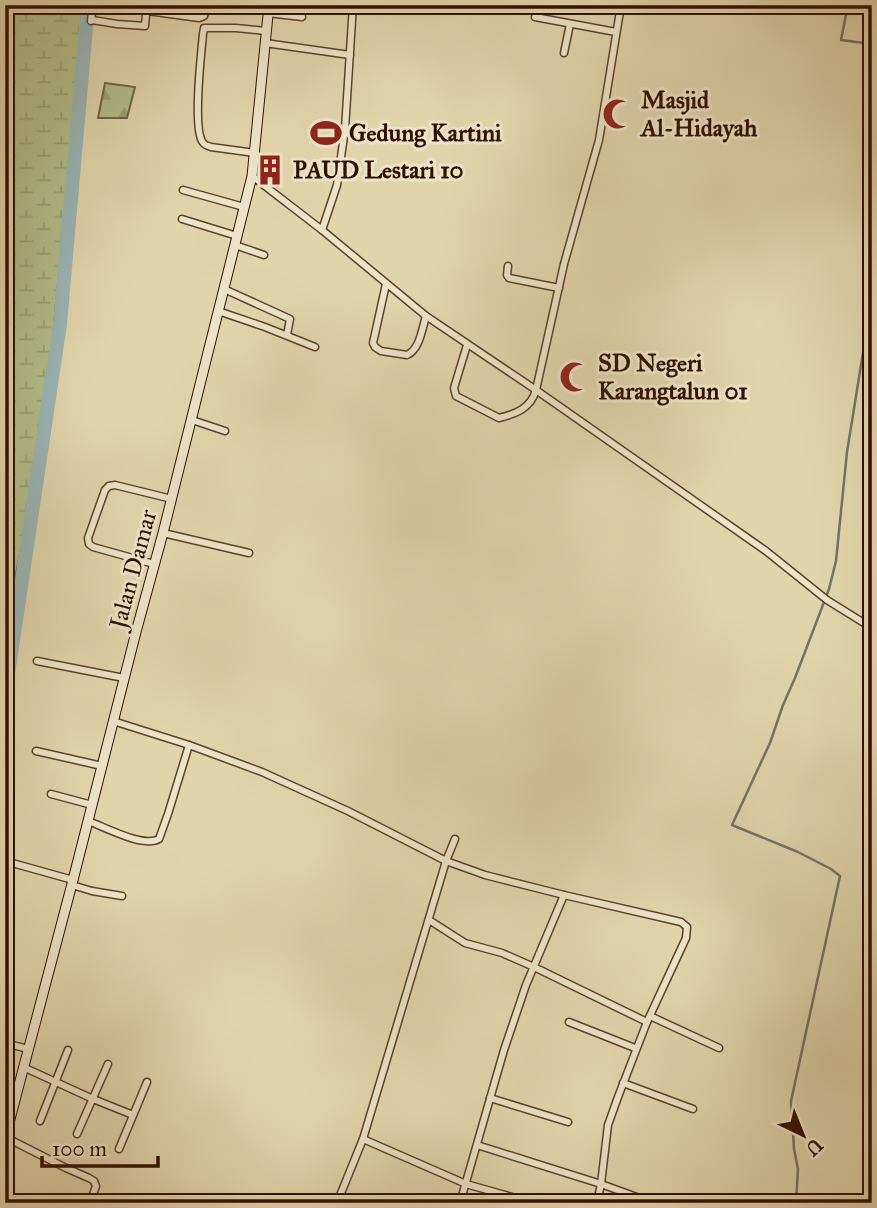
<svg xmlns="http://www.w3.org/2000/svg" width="877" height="1208" viewBox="0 0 877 1208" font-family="'IM FELL Great Primer',serif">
<defs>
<pattern id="forest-firs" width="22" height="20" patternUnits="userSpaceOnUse" patternTransform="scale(1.75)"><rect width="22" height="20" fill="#b2bd89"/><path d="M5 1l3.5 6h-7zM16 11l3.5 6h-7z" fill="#99a175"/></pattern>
<pattern id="wetland-marsh" width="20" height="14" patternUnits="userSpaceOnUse" patternTransform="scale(1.75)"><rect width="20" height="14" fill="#b2bd89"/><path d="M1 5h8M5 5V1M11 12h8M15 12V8" fill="none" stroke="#99a175"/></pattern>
</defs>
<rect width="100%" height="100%" fill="#e1d4ab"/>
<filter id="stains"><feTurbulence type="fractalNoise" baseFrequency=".00286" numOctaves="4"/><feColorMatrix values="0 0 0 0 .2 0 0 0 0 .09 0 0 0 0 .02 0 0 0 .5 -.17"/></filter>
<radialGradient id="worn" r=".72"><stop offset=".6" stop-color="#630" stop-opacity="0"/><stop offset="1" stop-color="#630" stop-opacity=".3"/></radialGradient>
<polygon fill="url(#forest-firs)" stroke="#716646" stroke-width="2" points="105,83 135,87 127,118 98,118"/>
<polygon fill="url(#wetland-marsh)" stroke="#716646" stroke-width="2" points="5,5 84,5 44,432 5,630"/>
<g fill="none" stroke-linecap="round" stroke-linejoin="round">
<g stroke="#70736d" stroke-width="2.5">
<polyline points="848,5 841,40 872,44"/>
<polyline points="872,127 863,164 872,165"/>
<polyline points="796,1203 798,1169 794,1149 791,1101 840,876 831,869 798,852 732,825 770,743 783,705 795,678 829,589 836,561 847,452 872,297"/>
</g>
<polyline stroke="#9ab5b5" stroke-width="14" points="5,694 60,324 88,5"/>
<g stroke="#5c402c" stroke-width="9">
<g id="street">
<polyline points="268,13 302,17"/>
<polyline points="535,17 616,32"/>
<polyline points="92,20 117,24 145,26 146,14 148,11 199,18 204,16 207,5"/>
<polyline points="91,21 93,5"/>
<polyline points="265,43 350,55"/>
<polyline points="564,53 570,24"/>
<polyline points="345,129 384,135"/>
<path d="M255,153L211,147C206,145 205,146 202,141C193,125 201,55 203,34L204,28H236L266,31"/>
<polyline points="252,176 322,230 426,316 536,390 564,264 599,140 621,5"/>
<polyline points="183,190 244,207"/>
<polyline points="182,219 237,236"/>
<polyline points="322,230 337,185 345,129 353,5"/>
<polyline points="235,245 264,255"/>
<polyline points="508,266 507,275 509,278 559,288"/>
<path d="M386,284L373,343L375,347L381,351L407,355C420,349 422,329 426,316"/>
<polyline points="224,289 290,319 287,335"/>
<polyline points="218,311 265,327 315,347"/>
<path d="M467,345L454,388L456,396L499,418C516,414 531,408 536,390L766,551L827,600L872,628"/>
<polyline points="192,420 225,431"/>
<polyline points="163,533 249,553"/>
<polyline points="154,564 93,547 89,544 88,538 105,490 109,486 115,485 172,499"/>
<polyline points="37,661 124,678"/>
<polyline points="113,721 189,745 262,772 348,811 446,861 485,875 564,895 681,922 687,927 686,938 647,1022 618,1097 608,1125 601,1184 653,1203"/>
<polyline points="36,751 102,766"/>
<polyline points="51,794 92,805"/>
<path d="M88,821C105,827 143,848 159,839L168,814L189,745"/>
<polyline points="5,861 73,880"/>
<polyline points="72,885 92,891 122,896"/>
<polyline points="429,920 465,943 502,953 534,967 647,1022"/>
<polyline points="650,1016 719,1048"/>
<polyline points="569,1022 635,1048"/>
<polyline points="5,1043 28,1049"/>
<polyline points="23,1067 93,1099 133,1115"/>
<polyline points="623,1083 693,1109"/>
<polyline points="490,1098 568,1122"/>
<polyline points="40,1121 68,1050"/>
<polyline points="77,1134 108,1064"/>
<polyline points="5,1137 66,1168 89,1178 94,1181 96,1186 90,1203"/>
<polyline points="363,1139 466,1184 533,1203"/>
<polyline points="477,1145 601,1184 597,1203"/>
<polyline points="119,1149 147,1082"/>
<polyline points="337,1203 363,1139 446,861 455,839"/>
<polyline points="460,1203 504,1050 526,985 564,895"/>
</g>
</g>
<g stroke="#300f02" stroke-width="11">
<polyline id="secondary" points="5,1138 73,880 136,632 163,533 252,176 269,5"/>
</g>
<use href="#street" stroke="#ece3c8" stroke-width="6"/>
<use href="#secondary" stroke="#ece3c8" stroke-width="9"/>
</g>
<defs>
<g id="mosque-bare" transform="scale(2.415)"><path d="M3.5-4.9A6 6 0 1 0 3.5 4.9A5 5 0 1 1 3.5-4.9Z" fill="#8f2418" stroke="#ece3c8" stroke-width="2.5" paint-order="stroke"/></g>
<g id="stadium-bare" transform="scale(2.415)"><path d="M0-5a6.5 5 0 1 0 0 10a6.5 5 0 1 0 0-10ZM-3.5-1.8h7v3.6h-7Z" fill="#8f2418" stroke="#ece3c8" stroke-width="2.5" paint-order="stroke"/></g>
<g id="building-bare" transform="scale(2.415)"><path d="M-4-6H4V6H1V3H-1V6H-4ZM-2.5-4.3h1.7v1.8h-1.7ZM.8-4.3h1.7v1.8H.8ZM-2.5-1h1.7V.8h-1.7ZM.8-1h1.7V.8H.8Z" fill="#8f2418" stroke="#ece3c8" stroke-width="2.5" paint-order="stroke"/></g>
</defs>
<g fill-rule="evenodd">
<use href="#mosque-bare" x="618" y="114"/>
<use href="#stadium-bare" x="326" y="133"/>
<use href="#building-bare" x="270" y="170"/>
<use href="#mosque-bare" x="575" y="377"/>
</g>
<g text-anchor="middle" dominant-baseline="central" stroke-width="6" stroke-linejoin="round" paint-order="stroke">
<g font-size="24" font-weight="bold" fill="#300f02" stroke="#ece3c8" text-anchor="start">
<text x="641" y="100">Masjid<tspan x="641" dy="28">Al-Hidayah</tspan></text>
<text x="349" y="133">Gedung Kartini</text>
<text x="293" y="170">PAUD Lestari 10</text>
<text x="598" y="363">SD Negeri<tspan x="598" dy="28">Karangtalun 01</tspan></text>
</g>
<g font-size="24" fill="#300f02" stroke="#ece3c8">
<text transform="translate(133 569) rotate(-75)">Jalan Damar</text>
</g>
</g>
<rect width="877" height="1208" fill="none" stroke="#e1d4ab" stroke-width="28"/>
<rect x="7" y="7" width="863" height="1194" fill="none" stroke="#300f02" stroke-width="3.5"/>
<rect x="14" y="14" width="849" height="1180" fill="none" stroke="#300f02" stroke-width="2"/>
<g transform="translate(803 1135) rotate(137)" stroke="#ece3c8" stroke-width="5" paint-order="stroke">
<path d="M0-5L12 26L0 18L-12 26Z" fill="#300f02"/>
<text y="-10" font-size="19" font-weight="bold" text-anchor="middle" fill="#300f02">U</text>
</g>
<path d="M42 1156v10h116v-10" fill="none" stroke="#300f02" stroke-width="3.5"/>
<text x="52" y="1156" font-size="21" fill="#300f02" stroke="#ece3c8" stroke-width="5" paint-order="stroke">100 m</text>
<rect width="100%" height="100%" filter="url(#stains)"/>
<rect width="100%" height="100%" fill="url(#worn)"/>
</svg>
